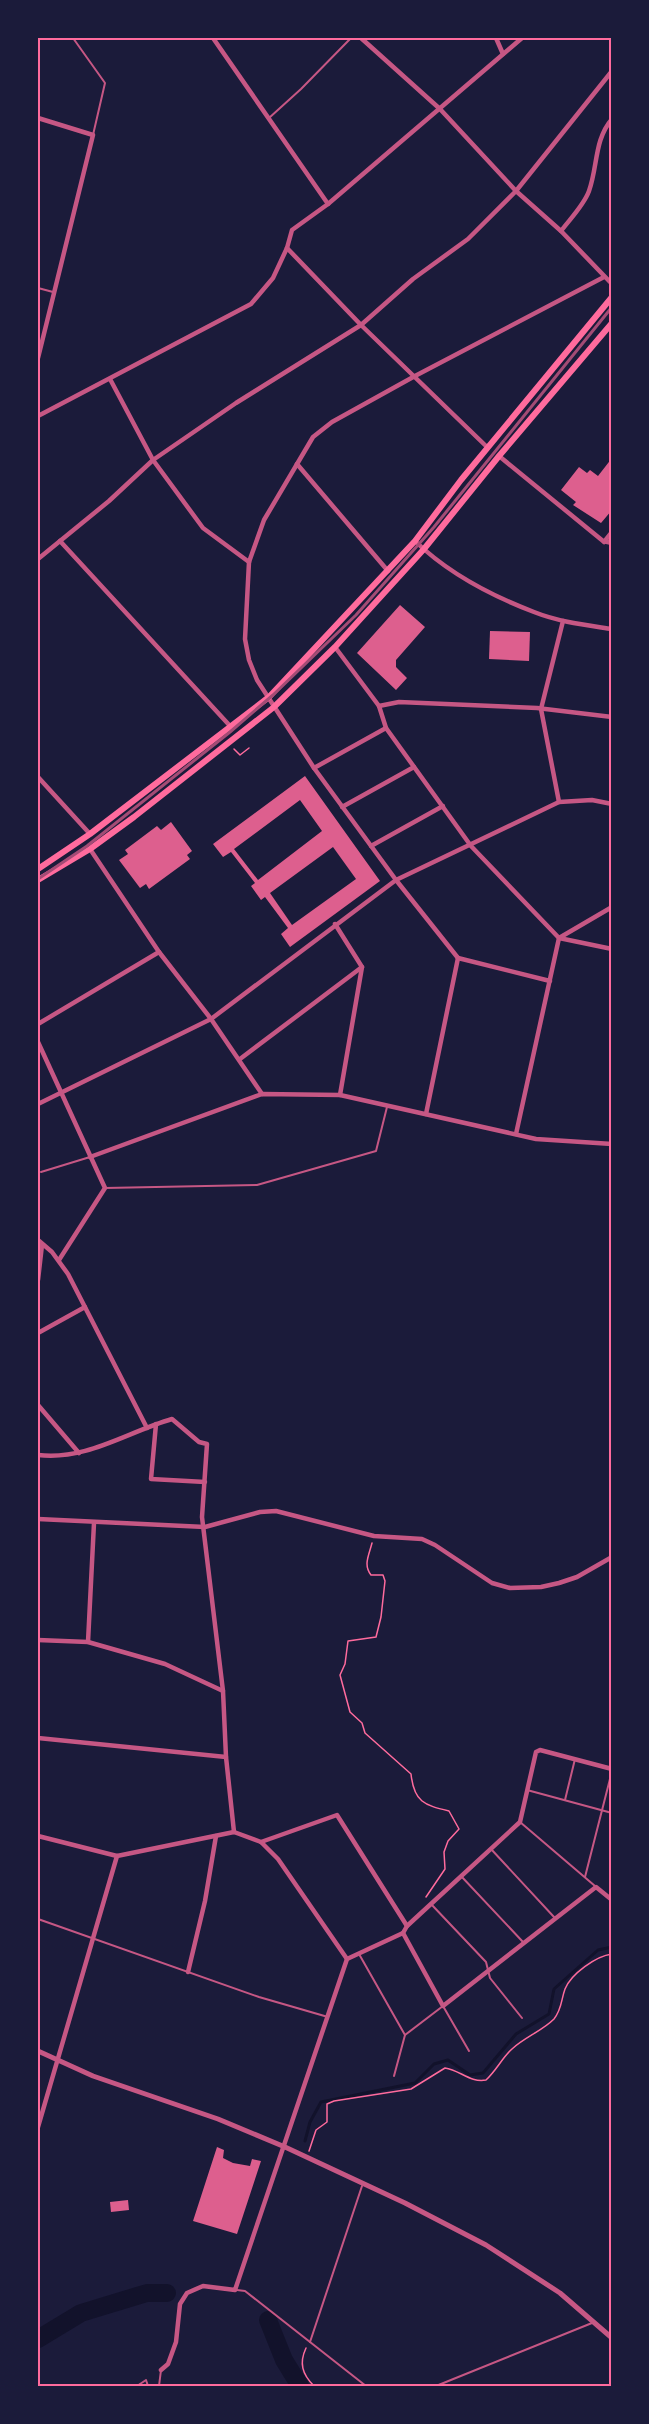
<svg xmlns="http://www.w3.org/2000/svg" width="649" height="2424" viewBox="0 0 649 2424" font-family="Cabin,sans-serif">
<rect width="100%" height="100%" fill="#1b1b3a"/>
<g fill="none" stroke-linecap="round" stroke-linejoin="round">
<polyline stroke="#12122b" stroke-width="3" points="305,2141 310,2122 321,2102 415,2083 434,2064 448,2060 470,2075 483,2073 516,2034 549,2014 554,1989 598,1950 612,1947"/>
<g stroke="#12122b" stroke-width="18">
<polyline points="268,2320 284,2360 300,2386"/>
<polyline points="38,2339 81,2313 147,2293 167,2293"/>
</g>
</g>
<g fill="#dd5f8e" fill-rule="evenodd">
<polygon points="612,458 612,510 601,523 573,505 576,502 561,490 579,467 587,473 590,470 598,476"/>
<polygon points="400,605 425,627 396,660 396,667 407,678 396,690 357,653"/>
<polygon points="490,631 530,632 529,661 489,659"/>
<path d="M305,776L380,881L290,947L281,934L288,928L265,897L261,900L251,886L255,883L231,852L223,857L213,844ZM300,800L322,831L258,880L234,849ZM333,847L356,879L292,925L270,893Z"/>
<polygon points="171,822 192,851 187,855 190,859 149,889 146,884 140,888 119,860 128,854 125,850 157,826 161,830"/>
<polygon points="217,2147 224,2150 223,2158 233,2163 250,2166 252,2159 261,2161 237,2234 193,2221"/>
<polygon points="128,2200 129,2210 111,2212 110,2202"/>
</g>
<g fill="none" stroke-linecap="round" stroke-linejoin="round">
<g stroke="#ff6b9d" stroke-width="1.5">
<polyline points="234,749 240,755 249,748"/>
<path d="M372,1543C369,1555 363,1565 371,1575H383L385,1581L381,1617L376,1637L348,1641L345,1664L340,1675L350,1712L362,1723L365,1733L411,1774C414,1802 424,1805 449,1811L459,1829L448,1841L444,1852L445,1869L426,1897"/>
<path d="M309,2151L316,2130L327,2122V2104L334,2101L411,2089L445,2068C460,2070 470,2083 486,2080C496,2071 502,2058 512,2049C525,2037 542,2031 554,2019C562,2009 561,2000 565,1989C571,1974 596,1956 612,1954"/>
<path d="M306,2348C299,2363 302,2374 314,2386"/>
</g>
<g stroke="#c65784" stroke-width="2">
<polyline points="73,38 105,83 93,135"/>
<polyline points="269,118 301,89 351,38"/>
<polyline points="38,288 53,292"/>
<polyline points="41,1172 90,1157"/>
<polyline points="105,1188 257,1185 376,1151 387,1107"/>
<polyline points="527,1790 612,1813"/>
<polyline points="565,1800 575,1759"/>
<polyline points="520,1822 595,1886"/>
<polyline points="491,1849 554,1917"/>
<polyline points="461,1876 523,1942"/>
<polyline points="585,1877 612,1771"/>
<polyline points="431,1904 486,1962 490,1978 522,2018"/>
<polyline points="38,1919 259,1997 328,2017"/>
<polyline points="359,1954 405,2035"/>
<polyline points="394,2076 405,2035 443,2006 469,2051"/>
<polyline points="237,2290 245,2291 366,2386"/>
<polyline points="310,2342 362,2186"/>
<polyline points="137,2386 146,2380 148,2386"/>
<polyline points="159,2386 161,2370"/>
<polyline points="436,2386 592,2323"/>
</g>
<g stroke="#c65784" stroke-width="4.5">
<polyline points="213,38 328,204"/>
<polyline points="361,38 440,109 516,191 561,231 612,284"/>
<polyline points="496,38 503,54"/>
<polyline points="38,118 93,135 38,358"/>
<path d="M561,231C570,219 584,205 589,191C598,166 594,140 612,119"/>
<polyline points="287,248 361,325 487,447"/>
<polyline points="110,379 153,460 203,528 249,562"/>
<polyline points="38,416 251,304 273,278 287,248 292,230 328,204 522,38"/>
<polyline points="499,456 603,541 612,543"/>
<polyline points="297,464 388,571"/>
<polyline points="60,541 231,727"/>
<path d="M415,541C448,573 492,596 534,612C559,622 586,625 612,629"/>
<polyline points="604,542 612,532"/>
<polyline points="38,559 109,501 153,460 236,403 361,325 413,279 468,239 516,191 612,71"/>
<polyline points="335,647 379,706 386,728 471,846 559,938 612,949"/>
<polyline points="379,706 399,702 537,708 612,717"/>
<polyline points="314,768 386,728"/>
<polyline points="38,777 90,834"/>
<polyline points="559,802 541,709 563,621"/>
<polyline points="342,807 414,767"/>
<polyline points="371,846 443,806"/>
<polyline points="90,849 159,952 211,1019 262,1094"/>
<polyline points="335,924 362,967 340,1095"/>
<polyline points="559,938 612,907"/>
<polyline points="458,958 396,880 314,768 257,680 249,660 245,639 249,562 264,520 313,437 332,422 415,376 604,277"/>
<polyline points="458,958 550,981"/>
<polyline points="38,1024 159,952"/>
<polyline points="38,1042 105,1188 59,1260"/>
<polyline points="240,1059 362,967"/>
<polyline points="38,1104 211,1019 396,880 559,802 592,800 612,804"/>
<polyline points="426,1114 458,958"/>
<polyline points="516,1134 559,938"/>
<polyline points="90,1157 262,1094 340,1095 536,1139 612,1144"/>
<polyline points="38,1240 52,1252 68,1274 147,1428"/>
<polyline points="38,1280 42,1245"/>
<polyline points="38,1333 85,1307"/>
<polyline points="38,1405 79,1453"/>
<polyline points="156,1424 151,1479 205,1482"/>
<path d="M38,1455C86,1461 127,1432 172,1419L199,1442L207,1444L202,1517L223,1691L226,1757L234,1832"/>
<polyline points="38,1519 205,1527 260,1512 276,1511 374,1536 422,1539 435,1545 492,1583 510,1588 541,1587 559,1583 577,1577 612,1557"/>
<polyline points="38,1640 88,1642 165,1664 223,1691"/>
<polyline points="88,1642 94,1523"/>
<polyline points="38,1738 226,1757"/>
<polyline points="38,1836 117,1856 234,1832 261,1842 278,1859 347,1959"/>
<polyline points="261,1842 337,1815 407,1926"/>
<polyline points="403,1933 443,2006 596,1887 612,1900"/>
<polyline points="188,1972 205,1901 216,1836"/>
<polyline points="38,2127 117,1856"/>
<polyline points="161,2370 168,2364 176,2342 180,2304 187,2293 203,2286 235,2290 347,1959 403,1933 407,1926 520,1822 536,1752 540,1750 612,1769"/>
</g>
<polyline stroke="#c65784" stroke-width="5" points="38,2051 93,2076 218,2119 285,2147 405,2203 486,2245 560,2293 612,2338"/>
<g stroke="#ff6b9d" stroke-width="6">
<polyline points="38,869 90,834 269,697 415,541 461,480 612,297"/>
<polyline points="38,880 90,849 134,817 274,707 335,647 424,549 499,456 612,323"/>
</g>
<polyline stroke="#a44b75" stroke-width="3" points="38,879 87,846 230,732 273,695 356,615 434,527 612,307"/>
</g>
<rect width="649" height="2424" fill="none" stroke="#1b1b3a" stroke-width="78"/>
<rect x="39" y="39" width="571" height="2346" fill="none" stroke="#ff6b9d" stroke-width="2"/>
</svg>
